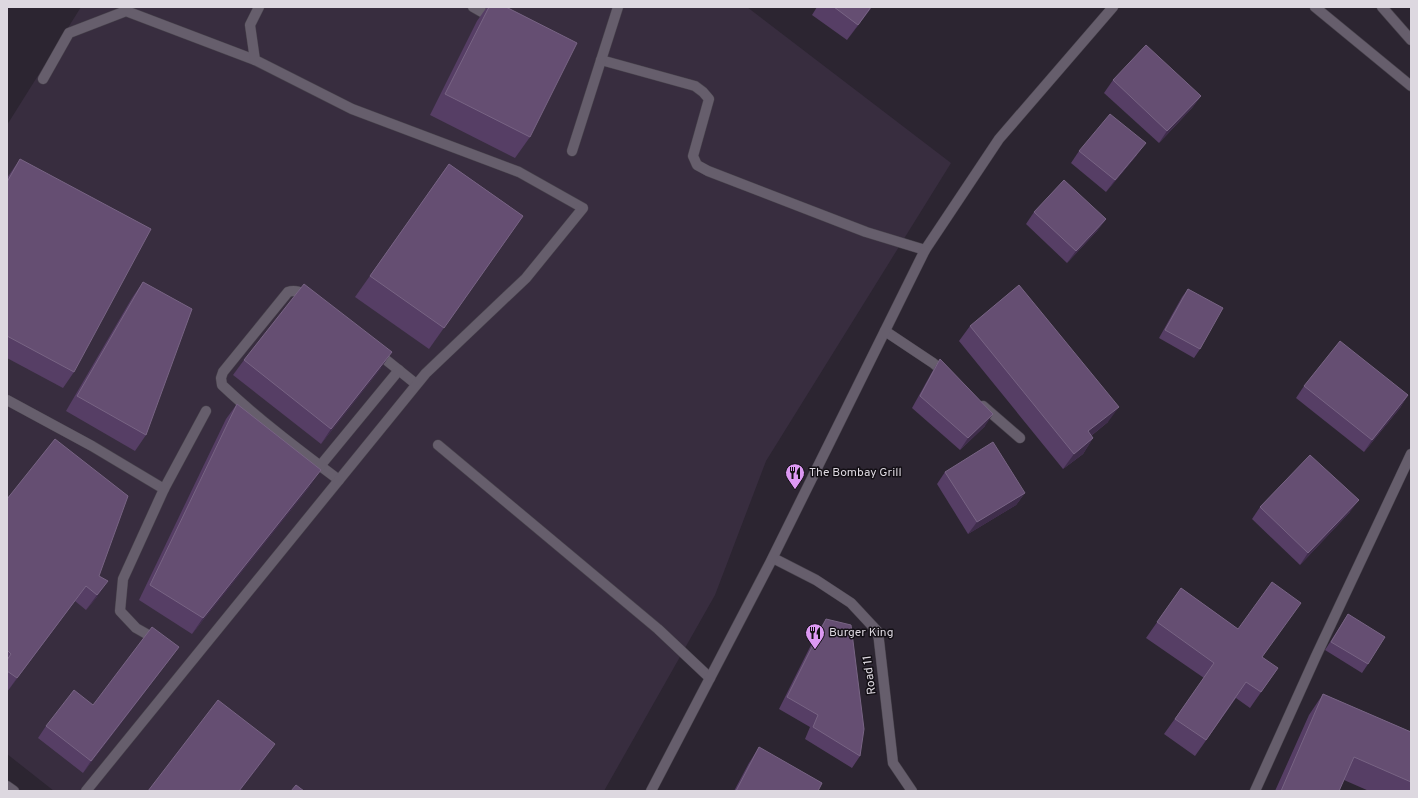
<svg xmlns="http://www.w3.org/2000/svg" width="1418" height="798" viewBox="0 0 1418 798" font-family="Overpass,sans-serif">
<rect width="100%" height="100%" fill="#2c2531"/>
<polygon fill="#382d3f" points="81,7 747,7 951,163 766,461 715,595 604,791 54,791 7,754 7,125"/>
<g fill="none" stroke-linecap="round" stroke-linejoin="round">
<g stroke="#48434c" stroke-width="11">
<g id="lane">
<polyline points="1315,7 1411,86"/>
<polyline points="1382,7 1411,40"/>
<path d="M309,297C302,293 296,289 288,292L223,372L221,378L222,385C258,419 299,450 339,480"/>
<polyline points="885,331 933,363 945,373"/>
<polyline points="375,351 416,384"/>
<polyline points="983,406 1020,438"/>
<polyline points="320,466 399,370"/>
<polyline points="1255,791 1316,656 1411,454"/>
</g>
</g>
<g stroke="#48434c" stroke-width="11">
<g id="street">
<polyline points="473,7 494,19"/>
<polyline points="601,60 695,86 703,92 709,99 693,156 697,165 708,171 866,232 925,250"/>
<polyline points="43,79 69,33 126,11 255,60"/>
<polyline points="572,151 618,7"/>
<polyline points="7,400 92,446 164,489"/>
<polyline points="438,445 658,629 710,678"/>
<polyline points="159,641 136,628 120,611 123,579 164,489 206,411"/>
<polyline points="7,786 14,791"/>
<polyline points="86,791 426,373 526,278 583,208 519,172 352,109 255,60 250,25 259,7"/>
</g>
</g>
<g stroke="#48434c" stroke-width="11">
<g id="secondary">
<polyline points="773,558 816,580 851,603 878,632 893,763 912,791"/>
<polyline points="651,791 770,563 925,250 999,139 1113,7"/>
</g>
</g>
<use href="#lane" stroke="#665e6c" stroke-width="10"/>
<use href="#street" stroke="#665e6c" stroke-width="10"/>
<use href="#secondary" stroke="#665e6c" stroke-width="10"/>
</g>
<g fill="#563e65">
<polygon points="487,7 506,7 530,137 515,158 430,115 477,21"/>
<polygon points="817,7 872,7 847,40 812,15"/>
<polygon points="1113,80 1201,96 1192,108 1159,143 1104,93"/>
<polygon points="1079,151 1137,155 1106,192 1071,163"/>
<polygon points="20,159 74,372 63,388 7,358 7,178"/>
<polygon points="449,164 523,216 429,349 355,297"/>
<polygon points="1034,212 1106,219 1097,231 1067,263 1026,224"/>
<polygon points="143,282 146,435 135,451 66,411 132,298"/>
<polygon points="1188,289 1200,349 1194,358 1159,338 1182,297"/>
<polygon points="970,326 1108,422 1091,436 1093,438 1083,454 1063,469 959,341"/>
<polygon points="940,359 985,426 960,450 912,408 932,372"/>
<polygon points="244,360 381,368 321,444 233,375"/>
<polygon points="1304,386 1408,395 1400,408 1364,452 1296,398"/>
<polygon points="237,404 310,486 192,634 139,600 226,419"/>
<polygon points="945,472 1025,493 1016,505 968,534 937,484"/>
<polygon points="7,499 99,576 97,597 86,610 75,601 7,692"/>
<polygon points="1260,507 1350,512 1300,565 1252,519"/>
<polygon points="1181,588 1238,629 1262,658 1278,668 1250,708 1236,698 1195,756 1164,734 1204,678 1146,638"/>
<polygon points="1348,614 1368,664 1362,673 1325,650"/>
<polygon points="826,619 860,756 852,768 805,739 810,727 779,709 818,631"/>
<polygon points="179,647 170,659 83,773 38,738 46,726 93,705"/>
<polygon points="1323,694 1411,732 1411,791 1369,791 1344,780 1339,791 1275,791 1309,715"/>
<polygon points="759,747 818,791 734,791 749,763"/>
</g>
<g fill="#3f2d4b">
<polygon points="871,7 872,7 847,40 858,25"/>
<polygon points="1201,96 1192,108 1159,143 1167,131"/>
<polygon points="1146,143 1137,155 1106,192 1115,180"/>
<polygon points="1106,219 1097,231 1067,263 1076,251"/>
<polygon points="392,352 381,368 321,444 331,429"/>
<polygon points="1408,395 1400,408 1364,452 1372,440"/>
<polygon points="1119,407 1108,422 1077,447 1088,431"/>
<polygon points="993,414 985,426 960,450 968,438"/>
<polygon points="1093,438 1083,454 1063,469 1074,454"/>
<polygon points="321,470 310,486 192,634 203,618"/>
<polygon points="1025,493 1016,505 968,534 977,522"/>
<polygon points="1359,500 1350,512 1300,565 1308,553"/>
<polygon points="108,581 97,597 86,610 97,595"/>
<polygon points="86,586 75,601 7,692 17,678"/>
<polygon points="179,647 170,659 83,773 91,761"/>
<polygon points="275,744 264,760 240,791 239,791"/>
</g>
<g fill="#654e72" stroke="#786484">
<polygon points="489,7 506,7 577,43 530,137 445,94"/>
<polygon points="834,7 871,7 858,25"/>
<polygon points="1146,45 1201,96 1167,131 1113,80"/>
<polygon points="1110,114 1146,143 1115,180 1079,151"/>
<polygon points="20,159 151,229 74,372 7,336 7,182"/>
<polygon points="449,164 523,216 444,328 370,276"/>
<polygon points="1064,180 1106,219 1076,251 1034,212"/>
<polygon points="143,282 192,309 146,435 77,396"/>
<polygon points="304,284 392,352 331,429 244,360"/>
<polygon points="1019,285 1119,407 1088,431 1093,438 1074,454 970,326"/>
<polygon points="1188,289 1223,308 1200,349 1165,330"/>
<polygon points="1340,341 1408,395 1372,440 1304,386"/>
<polygon points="940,359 993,414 968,438 920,396"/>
<polygon points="237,404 321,470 203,618 150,585"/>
<polygon points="55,439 128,496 99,576 108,581 97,595 86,586 17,678 7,671 7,660 11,654 7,650 7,499"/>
<polygon points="993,442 1025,493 977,522 945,472"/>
<polygon points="1310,455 1359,500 1308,553 1260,507"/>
<polygon points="1272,582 1301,603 1262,657 1278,668 1261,692 1246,682 1206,740 1175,719 1214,663 1157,622 1181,588 1238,629"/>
<polygon points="1348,614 1385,637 1368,664 1331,642"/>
<polygon points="826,619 851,625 864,729 860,756 813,727 818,715 787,697"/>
<polygon points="152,627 179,647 91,761 46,726 74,690 93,705"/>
<polygon points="1323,694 1411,732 1411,782 1354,757 1339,791 1281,791"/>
<polygon points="218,700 275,744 239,791 148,791"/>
<polygon points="759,747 822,783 818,791 736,791"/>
<polygon points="296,785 304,791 291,791"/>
</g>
<defs>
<g id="restaurant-pin" transform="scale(1)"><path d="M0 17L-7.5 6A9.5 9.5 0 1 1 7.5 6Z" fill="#dd99f3" stroke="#130f15"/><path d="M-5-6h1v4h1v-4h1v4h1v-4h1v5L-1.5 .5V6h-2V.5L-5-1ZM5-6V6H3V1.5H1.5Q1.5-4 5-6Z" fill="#111"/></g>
</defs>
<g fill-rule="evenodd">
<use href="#restaurant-pin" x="795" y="473"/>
<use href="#restaurant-pin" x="815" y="633"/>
</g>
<g text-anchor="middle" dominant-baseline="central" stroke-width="3" stroke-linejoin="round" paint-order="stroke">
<g font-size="12" fill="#ddd8e0" stroke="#130f15" text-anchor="start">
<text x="809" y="473">The Bombay Grill</text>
<text x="829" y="633">Burger King</text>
</g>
<g font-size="12" fill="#ddd8e0" stroke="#130f15">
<text transform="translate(870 675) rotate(-97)">Road 11</text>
</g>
</g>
<rect width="1418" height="798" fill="none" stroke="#ddd8e0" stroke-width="16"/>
</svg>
